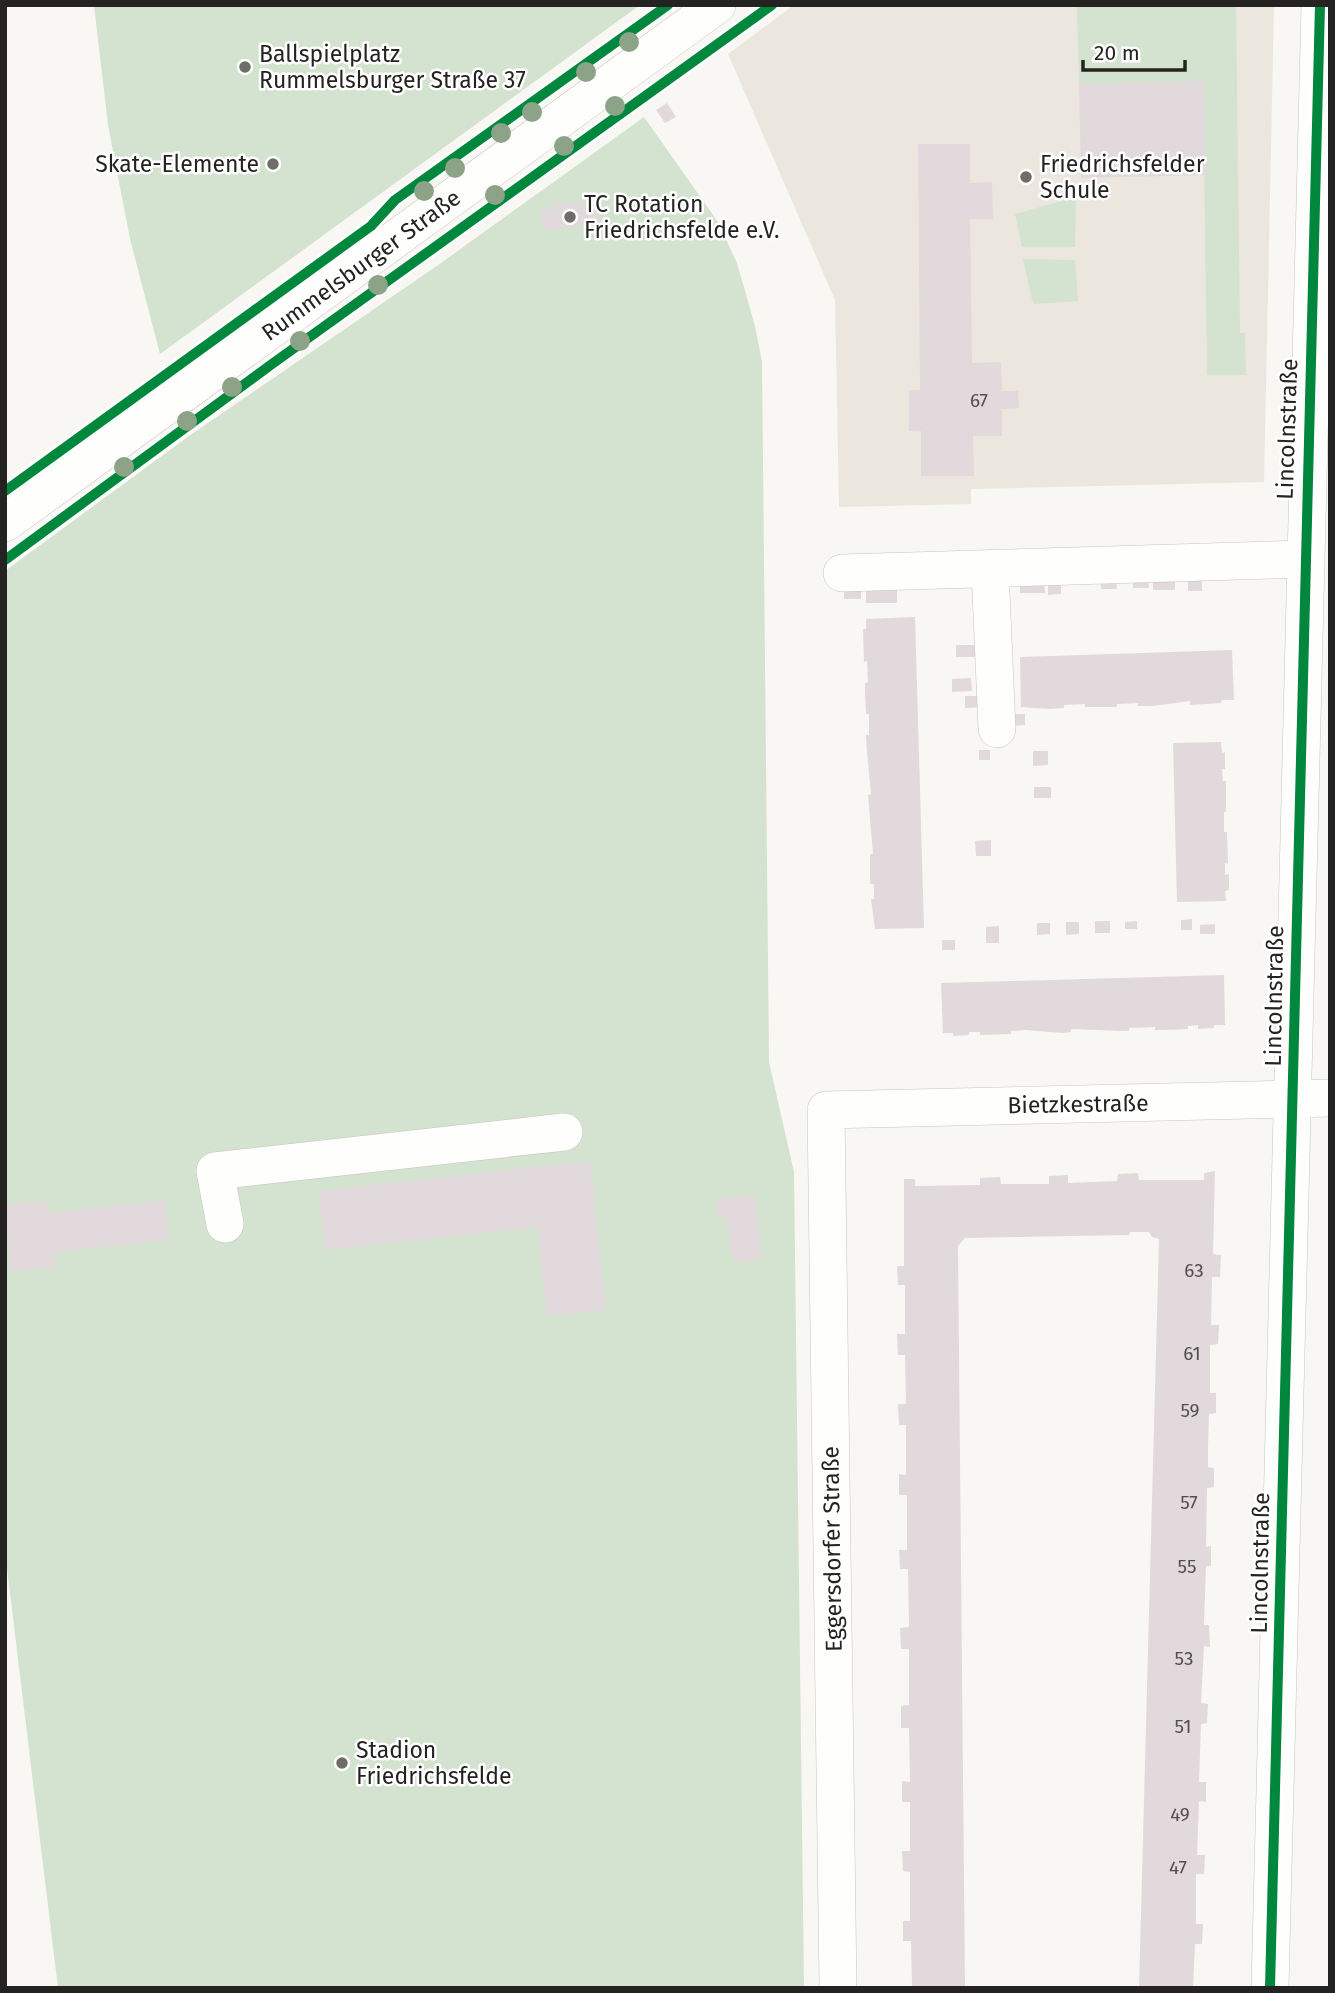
<svg xmlns="http://www.w3.org/2000/svg" width="1335" height="1993" viewBox="0 0 1335 1993" font-family="'Fira Sans',sans-serif">
<rect width="100%" height="100%" fill="#f9f7f3"/>
<polygon fill="#ebe7de" points="794,5 1274,5 1264,482 971,489 971,504 839,507 835,300 728,54"/>
<g fill="#d4e2d0">
<polygon points="94,5 640,5 160,354 130,239 108,125"/>
<polygon points="1077,5 1236,5 1240,333 1245,333 1246,375 1207,375 1203,82 1079,84"/>
<polygon points="644,117 718,222 737,263 755,326 762,362 769,1062 794,1172 804,1988 58,1988 5,1552 5,571 189,436 441,263"/>
<polygon points="1076,197 1075,247 1022,247 1015,214"/>
<polygon points="1023,259 1075,260 1078,301 1033,304"/>
</g>
<g fill="#e1d9dc">
<polygon points="1204,81 1206,175 1081,178 1079,84"/>
<polygon points="667,103 676,117 665,123 656,110"/>
<polygon points="918,144 970,144 970,183 992,182 993,219 970,219 972,363 1001,362 1002,391 1018,391 1019,408 1002,409 1002,436 973,436 974,476 921,476 921,431 909,431 909,390 920,390"/>
<polygon points="581,201 581,205 596,203 599,223 544,231 541,210 555,209 554,205"/>
<polygon points="1202,577 1202,591 1188,591 1188,578"/>
<rect x="1153" y="578" width="22" height="12"/>
<polygon points="1148,579 1149,588 1133,588 1133,580"/>
<polygon points="1044,581 1045,593 1020,593 1020,582"/>
<polygon points="1101,581 1116,581 1117,589 1101,589"/>
<polygon points="1061,582 1061,594 1048,595 1048,583"/>
<polygon points="897,585 897,603 866,603 866,586"/>
<rect x="844" y="587" width="17" height="12"/>
<polygon points="915,617 924,928 875,929 871,899 874,899 874,884 870,884 870,854 873,854 868,795 871,794 867,753 866,735 869,735 869,714 866,714 865,691 865,683 868,682 867,661 864,662 863,629 866,629 866,619"/>
<rect x="956" y="645" width="20" height="12"/>
<polygon points="1232,650 1234,700 1222,700 1221,703 1190,705 1190,701 1153,706 1138,706 1138,703 1117,704 1117,707 1085,707 1085,704 1064,705 1064,708 1048,709 1021,707 1020,657"/>
<polygon points="971,678 972,691 952,692 952,679"/>
<polygon points="965,696 984,696 985,707 965,708"/>
<polygon points="1007,714 1025,714 1025,725 1008,726"/>
<polygon points="1221,742 1222,753 1225,752 1225,769 1222,769 1223,781 1226,781 1226,812 1224,812 1224,832 1227,832 1228,864 1225,863 1225,875 1229,874 1229,890 1225,891 1226,901 1177,902 1173,743"/>
<rect x="979" y="750" width="11" height="10"/>
<polygon points="1033,751 1048,751 1048,765 1033,766"/>
<rect x="1034" y="787" width="17" height="11"/>
<polygon points="991,840 991,856 976,856 975,841"/>
<polygon points="1192,919 1192,930 1181,930 1181,920"/>
<rect x="1095" y="921" width="15" height="12"/>
<polygon points="1137,921 1137,929 1125,929 1125,922"/>
<polygon points="1066,922 1079,922 1079,934 1066,935"/>
<polygon points="1037,923 1050,923 1050,934 1037,935"/>
<polygon points="1215,924 1215,934 1200,934 1200,925"/>
<polygon points="999,926 999,943 986,943 986,927"/>
<rect x="942" y="940" width="13" height="10"/>
<polygon points="1224,975 1225,1025 1214,1025 1214,1028 1198,1029 1198,1025 1188,1026 1188,1029 1164,1030 1155,1030 1155,1027 1129,1028 1129,1031 1122,1031 1071,1029 1071,1032 1063,1033 1025,1030 1011,1031 1011,1034 980,1035 980,1032 969,1032 969,1035 953,1036 953,1033 943,1033 941,983"/>
<polygon points="590,1161 606,1310 547,1316 537,1227 325,1250 318,1191"/>
<polygon points="1215,1171 1213,1254 1221,1255 1220,1277 1212,1277 1211,1325 1219,1325 1218,1344 1210,1345 1210,1393 1216,1393 1216,1413 1209,1414 1208,1447 1208,1467 1214,1468 1214,1487 1207,1488 1206,1547 1211,1546 1211,1566 1206,1566 1204,1625 1209,1625 1210,1647 1204,1646 1201,1703 1208,1704 1207,1723 1201,1724 1199,1782 1206,1782 1206,1802 1199,1801 1197,1855 1205,1855 1204,1874 1196,1874 1196,1924 1203,1924 1202,1944 1195,1944 1193,1988 1139,1988 1159,1239 1152,1237 1149,1232 1130,1232 1129,1235 965,1238 958,1246 965,1988 912,1988 911,1941 903,1941 903,1921 910,1921 910,1872 903,1871 902,1851 910,1851 910,1802 902,1802 902,1781 910,1782 909,1728 901,1728 901,1706 909,1705 909,1649 901,1649 900,1628 909,1627 908,1569 900,1569 899,1550 907,1550 907,1495 899,1495 899,1474 906,1475 906,1425 899,1425 898,1404 906,1404 905,1355 898,1355 897,1334 905,1334 905,1285 898,1285 897,1266 904,1266 904,1179 915,1179 915,1186 980,1185 980,1178 1000,1177 1001,1184 1049,1184 1049,1176 1068,1175 1068,1183 1117,1181 1118,1174 1138,1173 1139,1180 1204,1180 1204,1173"/>
<polygon points="755,1195 762,1259 734,1262 733,1255 731,1255 727,1218 718,1219 716,1199"/>
<polygon points="165,1200 169,1240 54,1252 56,1267 11,1272 5,1205 47,1201 48,1213"/>
</g>
<g fill="none" stroke-linecap="round" stroke-linejoin="round">
<g stroke="#c6c5c2" stroke-width="38">
<g id="minor">
<polyline points="5,523 717,5"/>
<polyline points="990,569 997,729"/>
<polyline points="842,573 1305,559"/>
<polyline points="225,1224 215,1171 564,1132"/>
<polyline points="838,1988 826,1110 1330,1098"/>
<polyline points="1270,1988 1320,5"/>
</g>
</g>
<use href="#minor" stroke="#fefefd" stroke-width="37"/>
<g stroke="#fff" stroke-width="15">
<g id="cycleway">
<polyline points="5,491 371,226 395,200 668,5"/>
<polyline points="5,560 272,364 772,5"/>
<polyline points="1270,1988 1320,5"/>
</g>
</g>
<use href="#cycleway" stroke="#00873e" stroke-width="10"/>
</g>
<g fill="#8ca387">
<circle cx="629" cy="42" r="10"/>
<circle cx="586" cy="72" r="10"/>
<circle cx="615" cy="106" r="10"/>
<circle cx="532" cy="112" r="10"/>
<circle cx="501" cy="133" r="10"/>
<circle cx="564" cy="146" r="10"/>
<circle cx="455" cy="168" r="10"/>
<circle cx="424" cy="191" r="10"/>
<circle cx="495" cy="195" r="10"/>
<circle cx="378" cy="285" r="10"/>
<circle cx="300" cy="341" r="10"/>
<circle cx="232" cy="387" r="10"/>
<circle cx="187" cy="421" r="10"/>
<circle cx="124" cy="467" r="10"/>
</g>
<g fill="#6f6d6a" stroke="#fff" stroke-width="2.5">
<circle cx="245" cy="67" r="7"/>
<circle cx="273" cy="164" r="7"/>
<circle cx="1026" cy="177" r="7"/>
<circle cx="570" cy="217" r="7"/>
<circle cx="342" cy="1763" r="7"/>
</g>
<g text-anchor="middle" dominant-baseline="central" stroke-width="5" stroke-linejoin="round" paint-order="stroke">
<g font-size="19" fill="#535050">
<text x="979" y="400">67</text>
<text x="1194" y="1270">63</text>
<text x="1192" y="1353">61</text>
<text x="1190" y="1410">59</text>
<text x="1189" y="1502">57</text>
<text x="1187" y="1566">55</text>
<text x="1184" y="1658">53</text>
<text x="1183" y="1726">51</text>
<text x="1180" y="1814">49</text>
<text x="1178" y="1867">47</text>
</g>
<g font-size="23" fill="#242321" stroke="#fff" text-anchor="start">
<text x="259" y="54">Ballspielplatz<tspan x="259" dy="26">Rummelsburger Straße 37</tspan></text>
<text x="259" y="164" text-anchor="end">Skate-Elemente</text>
<text x="1040" y="164">Friedrichsfelder<tspan x="1040" dy="26">Schule</tspan></text>
<text x="584" y="204">TC Rotation<tspan x="584" dy="26">Friedrichsfelde e.V.</tspan></text>
<text x="356" y="1750">Stadion<tspan x="356" dy="26">Friedrichsfelde</tspan></text>
</g>
<g font-size="23" fill="#242321" stroke="#fff">
<text transform="translate(361 265) rotate(-36)">Rummelsburger Straße</text>
<text transform="translate(1287 429) rotate(-88)">Lincolnstraße</text>
<text transform="translate(1274 996) rotate(-89)">Lincolnstraße</text>
<text transform="translate(1078 1104) rotate(-1)">Bietzkestraße</text>
<text transform="translate(832 1549) rotate(-91)">Eggersdorfer Straße</text>
<text transform="translate(1260 1563) rotate(-89)">Lincolnstraße</text>
</g>
</g>
<rect width="1335" height="1993" fill="none" stroke="#242321" stroke-width="14"/>
<path d="M1083 60v10h102v-10" fill="none" stroke="#242321" stroke-width="3.5"/>
<text x="1094" y="60" font-size="21" fill="#242321" stroke="#ffffff" stroke-width="5" paint-order="stroke">20 m</text>
</svg>
